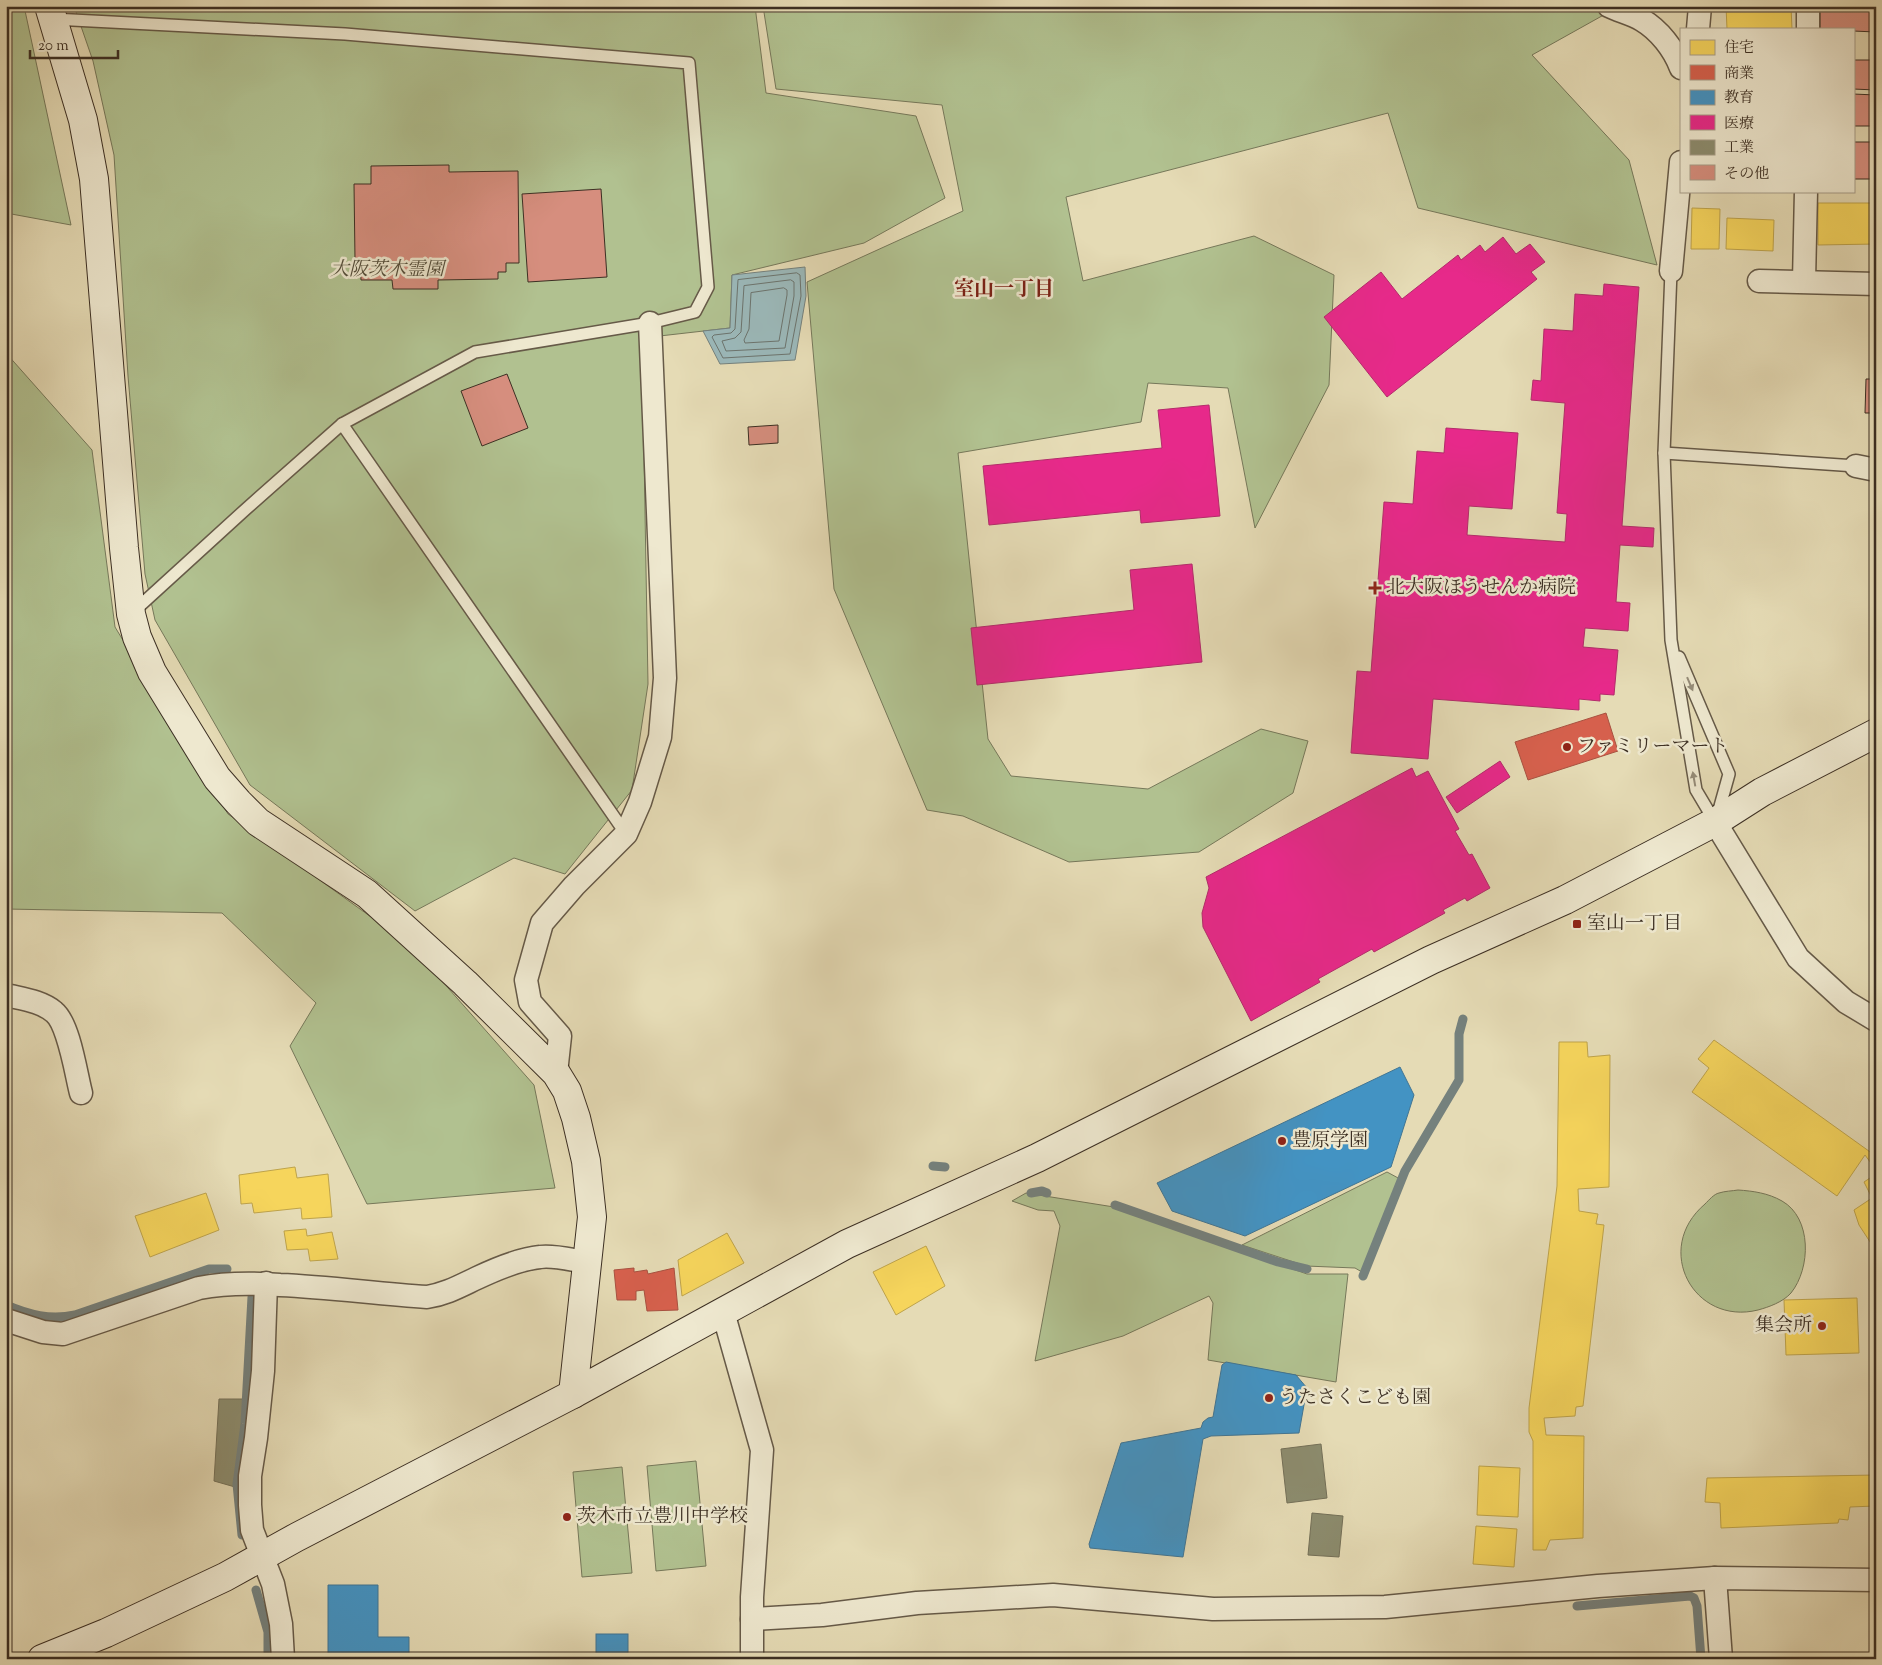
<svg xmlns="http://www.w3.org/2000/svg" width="1882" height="1665" viewBox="0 0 1882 1665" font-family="'Sorts Mill Goudy','Noto Serif JP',serif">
<rect width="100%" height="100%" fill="#e5dbb5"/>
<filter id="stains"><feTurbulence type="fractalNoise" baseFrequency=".004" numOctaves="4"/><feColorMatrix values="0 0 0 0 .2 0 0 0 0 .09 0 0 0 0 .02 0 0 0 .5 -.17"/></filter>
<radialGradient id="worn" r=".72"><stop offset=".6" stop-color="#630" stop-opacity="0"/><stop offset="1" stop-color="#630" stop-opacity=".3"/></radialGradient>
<g fill="#b1c190" stroke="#76785a">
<polygon points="6,6 24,6 71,225 6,213"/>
<polygon points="74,6 755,6 766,93 916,116 945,198 864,243 732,275 730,328 642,338 648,684 632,790 565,874 514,858 415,911 250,785 155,620 145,574 128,376 114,155 93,61"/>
<polygon points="763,6 1609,6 1609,12 1532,55 1629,160 1657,265 1418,208 1388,113 1066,197 1083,281 1254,236 1334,275 1329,385 1255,528 1228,388 1148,383 1141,422 958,453 988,739 1011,776 1148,789 1261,729 1308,741 1293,793 1199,852 1069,862 963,816 927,810 834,589 807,282 963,211 942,105 776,89"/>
<polygon points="6,353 92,450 115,627 228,814 410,945 534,1085 555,1188 367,1204 290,1046 316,1003 222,913 6,909"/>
<polygon points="1387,1172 1400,1179 1362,1272 1355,1268 1306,1266 1242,1245"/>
<path d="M1738,1190C1753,1191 1768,1193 1782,1201C1812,1218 1811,1268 1791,1293C1783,1302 1769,1307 1758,1310C1694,1326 1652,1249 1705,1204C1709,1200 1714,1194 1719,1193C1725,1191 1732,1191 1738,1190Z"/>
<polygon points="1026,1193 1114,1207 1307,1274 1348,1274 1336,1382 1208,1360 1213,1303 1209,1296 1123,1336 1035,1361 1060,1226 1054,1211 1038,1210 1012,1201"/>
<polygon points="696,1461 706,1566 656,1571 647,1466"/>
<polygon points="622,1467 632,1573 582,1577 573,1472"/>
</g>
<polygon fill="#9bb8b9" stroke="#75817d" points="805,267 806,296 795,360 720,364 703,331 730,328 732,275"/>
<g fill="#f6d55c" stroke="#bea34b">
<polygon points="1726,6 1791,6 1792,29 1727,29"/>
<polygon points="1818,203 1876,203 1876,244 1818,245"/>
<polygon points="1692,208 1720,209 1719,249 1691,249"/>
<polygon points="1727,218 1774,220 1773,251 1726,249"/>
<polygon points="1714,1040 1873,1154 1876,1158 1876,1170 1865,1155 1837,1196 1692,1092 1709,1068 1698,1059"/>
<polygon points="1559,1042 1587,1042 1588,1057 1610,1055 1609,1187 1578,1189 1579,1211 1598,1214 1596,1224 1604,1225 1583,1406 1576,1407 1575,1416 1544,1418 1546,1435 1584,1436 1583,1538 1550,1540 1546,1550 1533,1550 1533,1441 1529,1432 1529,1408 1557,1186"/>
<polygon points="295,1167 297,1178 328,1174 332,1217 302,1219 301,1208 254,1213 252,1203 241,1204 239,1175"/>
<polygon points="1876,1174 1876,1251 1859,1225 1854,1210 1872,1198 1864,1182"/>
<polygon points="206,1193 219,1230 150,1257 135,1216"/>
<polygon points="306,1229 307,1236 332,1232 338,1259 310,1261 308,1249 287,1250 284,1231"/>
<polygon points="727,1233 744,1263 682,1296 678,1260"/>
<polygon points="926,1246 945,1286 896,1315 873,1272"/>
<polygon points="1857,1298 1859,1353 1786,1355 1784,1300"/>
<polygon points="1479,1466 1520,1468 1518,1517 1477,1515"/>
<polygon points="1876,1475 1876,1511 1875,1506 1850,1507 1848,1520 1839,1519 1838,1523 1721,1528 1720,1503 1705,1502 1707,1478"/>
<polygon points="1476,1526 1517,1529 1514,1567 1473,1564"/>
</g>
<g fill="#d6604d" stroke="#a85140">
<polygon points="1606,713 1618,751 1528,780 1515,742"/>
<polygon points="634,1268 634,1272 647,1270 648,1274 674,1268 678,1310 647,1311 644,1290 636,1291 636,1300 617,1300 614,1270"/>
</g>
<g fill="#4393c3" stroke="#417593">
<polygon points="1400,1067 1414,1095 1391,1167 1245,1236 1172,1211 1157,1183"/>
<polygon points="1226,1362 1296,1375 1307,1388 1299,1433 1211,1436 1203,1439 1183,1557 1090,1548 1089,1544 1121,1443 1201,1428 1203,1422 1208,1418 1213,1417 1222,1365"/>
<polygon points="328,1585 378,1585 378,1637 409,1637 409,1659 328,1659"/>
<rect x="596" y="1634" width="32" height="25"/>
</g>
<g fill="#e7298a" stroke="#b42b6b">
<polygon points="1503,237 1516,254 1530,244 1545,262 1531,272 1537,279 1387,397 1324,317 1381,272 1402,299 1458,255 1461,260 1480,245 1485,252"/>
<polygon points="1604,284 1639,287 1622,526 1654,528 1653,547 1620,545 1616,602 1630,603 1628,631 1585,628 1583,647 1618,650 1614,695 1600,694 1600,701 1579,699 1579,710 1433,699 1428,759 1351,753 1357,671 1371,672 1384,502 1413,504 1417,451 1444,453 1446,428 1518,433 1512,509 1469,506 1467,535 1565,542 1567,514 1557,513 1565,403 1531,400 1533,380 1541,381 1544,329 1573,331 1575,294 1603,296"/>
<polygon points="1209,405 1220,516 1141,523 1140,510 989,525 983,466 1162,448 1158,410"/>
<polygon points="1192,564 1202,662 977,685 971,628 1134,610 1130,570"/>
<polygon points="1500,761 1510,777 1457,813 1446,797"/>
<polygon points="1412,768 1416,777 1428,771 1459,829 1455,831 1469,855 1472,854 1490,888 1467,901 1465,898 1443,910 1445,913 1374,952 1372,949 1318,979 1320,982 1251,1021 1203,927 1202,913 1209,888 1206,877"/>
</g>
<g fill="#8c8c6e" stroke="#747058">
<polygon points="219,1399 244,1399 235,1487 214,1481"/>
<polygon points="1321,1444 1327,1498 1287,1503 1281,1449"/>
<polygon points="1312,1513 1343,1516 1339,1557 1308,1555"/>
</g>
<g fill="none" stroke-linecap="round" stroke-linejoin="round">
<g stroke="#6c746e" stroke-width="1">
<polygon points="797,273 800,275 801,296 790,354 723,358 712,337 714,335 731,333 735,329 738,280"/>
<polygon points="791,280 794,282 794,296 785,348 726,351 722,341 735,338 741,332 744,286"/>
<polygon points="784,288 787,290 787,295 779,341 745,343 744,340 749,329 751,293"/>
</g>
<g stroke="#75817d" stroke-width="9">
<polyline points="933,1166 945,1167"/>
<polyline points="1031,1193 1042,1191 1047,1193"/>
<polyline points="1115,1205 1278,1262 1307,1269"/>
<polyline points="1363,1276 1405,1171 1459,1080 1459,1034 1463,1019"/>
<path d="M6,1305C29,1315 50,1320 75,1315L209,1269H227"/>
<polyline points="242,1535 237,1484 245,1424 252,1297"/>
<polyline points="256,1590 268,1632 268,1659"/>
<polyline points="1577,1606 1690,1596 1694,1598 1697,1606 1701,1659"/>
</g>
</g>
<g fill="#d68e7e" stroke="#3c2f23">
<polygon points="1820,6 1876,6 1876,32 1853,31 1853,29 1820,29"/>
<polygon points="1853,60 1876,60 1876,90 1853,89"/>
<polygon points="1853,94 1876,95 1876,126 1853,126"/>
<rect x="1853" y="142" width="23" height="37"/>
<polygon points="449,165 449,172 518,171 519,263 506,263 506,272 498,272 498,279 438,280 438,289 393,289 392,280 361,280 360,258 355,259 354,184 371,184 371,166"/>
<polygon points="601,189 607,277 528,282 522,194"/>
<polygon points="507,374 528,428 482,446 461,391"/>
<polygon points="1866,379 1876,379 1876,413 1865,413"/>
<polygon points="778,425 778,443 749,445 748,427"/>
</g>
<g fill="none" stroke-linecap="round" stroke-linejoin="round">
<g stroke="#665a48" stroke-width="14">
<g id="lane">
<polyline points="53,19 345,34 689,63 708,287 695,312 650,323 475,352 342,424 246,509 133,612"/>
<polyline points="1671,271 1664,453 1671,640 1696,790 1715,822"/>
<polyline points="342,424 626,834"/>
<polyline points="1664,453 1856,466"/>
<polyline points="1679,657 1729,774 1717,817"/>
</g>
</g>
<g stroke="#665a48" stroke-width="25">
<g id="street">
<path d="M1609,6C1619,11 1632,14 1642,20C1659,30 1674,49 1681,68"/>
<polyline points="1698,29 1700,6"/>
<polyline points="1808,29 1808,6"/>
<polyline points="1671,271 1681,162"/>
<polyline points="1759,281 1876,284"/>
<polyline points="1804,281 1806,191"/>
<polyline points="1856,466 1876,470"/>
<polyline points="1715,822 1798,958 1846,1002 1876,1020"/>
<path d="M6,995C22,999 41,1001 54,1012C69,1024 76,1074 81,1093"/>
<polyline points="556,1073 560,1036 530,1002 526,980 542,923 574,886 626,834 640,802 660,737 665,678 650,323"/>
<polyline points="266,1283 263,1371 256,1438 250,1476 250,1505 252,1530 273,1584 281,1624 283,1659"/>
<polyline points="723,1312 762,1450 752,1597 752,1659"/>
<path d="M6,1320L43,1332L63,1334L199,1288C225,1283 253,1283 280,1285C329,1287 378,1294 427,1297C446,1294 460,1286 477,1278C496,1269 519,1259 540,1257C554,1255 572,1260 586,1262"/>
<polyline points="1715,1578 1721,1659"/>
<polyline points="752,1619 822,1615 917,1603 1053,1595 1213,1609 1385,1607 1598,1586 1715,1578 1876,1580"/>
</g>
</g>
<g stroke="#3c2f23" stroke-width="30">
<g id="secondary">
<polyline points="49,6 83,120 94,179 124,548 131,614 137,637 152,672 217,778 238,802 258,822 367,894 465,983 556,1073 567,1091 576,1118 586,1161 592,1217 573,1394"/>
<polyline points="42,1659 106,1633 225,1577 297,1537 573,1394 847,1244 1037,1158 1431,960 1565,900 1715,822 1762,792 1876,733"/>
</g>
</g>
<use href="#lane" stroke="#eee8cf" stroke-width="11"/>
<use href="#street" stroke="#eee8cf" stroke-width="22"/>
<use href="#secondary" stroke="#eee8cf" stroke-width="28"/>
</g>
<defs><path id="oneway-solid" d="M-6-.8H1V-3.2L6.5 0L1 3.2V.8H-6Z" transform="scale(1.25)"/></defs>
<g fill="#958c79">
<use href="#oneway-solid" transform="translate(1690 684) rotate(67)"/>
<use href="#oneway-solid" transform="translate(1694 779) rotate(-100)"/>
</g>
<g fill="#8f2418" stroke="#eee8cf" stroke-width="2">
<path d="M1372.5 580.5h5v5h5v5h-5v5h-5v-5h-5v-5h5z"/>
<circle cx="1567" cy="747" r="5"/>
<rect x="1572" y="919" width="10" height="10" rx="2.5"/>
<circle cx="1282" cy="1141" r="5"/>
<circle cx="1822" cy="1326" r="5"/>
<circle cx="1269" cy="1398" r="5"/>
<circle cx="567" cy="1517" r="5"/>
</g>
<g text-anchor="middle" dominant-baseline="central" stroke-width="5" stroke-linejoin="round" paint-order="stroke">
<g font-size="19" font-style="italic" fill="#534c39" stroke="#eee8cf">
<text x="387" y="270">大阪茨木霊園</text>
</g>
<g font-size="19" fill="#3c2f23" stroke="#eee8cf" text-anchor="start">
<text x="1386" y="588">北大阪ほうせんか病院</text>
<text x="1577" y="747">ファミリーマート</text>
<text x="1587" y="924">室山一丁目</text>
<text x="1292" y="1141">豊原学園</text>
<text x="1812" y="1326" text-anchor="end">集会所</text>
<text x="1279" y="1398">うたさくこども園</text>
<text x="577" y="1517">茨木市立豊川中学校</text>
</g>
<g font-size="20" font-weight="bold" fill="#7a1f14" stroke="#eee8cf">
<text x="1004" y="290">室山一丁目</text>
</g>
</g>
<rect width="1882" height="1665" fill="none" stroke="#e5dbb5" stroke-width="25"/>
<rect x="8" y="8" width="1867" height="1650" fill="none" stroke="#3c2f23" stroke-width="2.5"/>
<rect x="12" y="12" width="1857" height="1640" fill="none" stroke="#3c2f23"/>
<rect x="1680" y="28" width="175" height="165" fill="#eee8cf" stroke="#a79e8a"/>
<rect x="1690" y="40" width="25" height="15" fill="#f6d55c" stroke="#a79e8a"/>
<text x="1724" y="52" font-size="15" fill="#3c2f23">住宅</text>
<rect x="1690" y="65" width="25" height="15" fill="#d6604d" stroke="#a79e8a"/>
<text x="1724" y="78" font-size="15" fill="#3c2f23">商業</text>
<rect x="1690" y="90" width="25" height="15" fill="#4393c3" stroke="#a79e8a"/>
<text x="1724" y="102" font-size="15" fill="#3c2f23">教育</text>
<rect x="1690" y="115" width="25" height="15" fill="#e7298a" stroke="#a79e8a"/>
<text x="1724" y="128" font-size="15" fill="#3c2f23">医療</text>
<rect x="1690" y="140" width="25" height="15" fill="#8c8c6e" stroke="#a79e8a"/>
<text x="1724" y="152" font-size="15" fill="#3c2f23">工業</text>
<rect x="1690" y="165" width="25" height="15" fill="#d68e7e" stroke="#a79e8a"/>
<text x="1724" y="178" font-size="15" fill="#3c2f23">その他</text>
<path d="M30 50v8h88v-8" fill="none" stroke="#3c2f23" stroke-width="2.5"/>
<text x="38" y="50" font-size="15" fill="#3c2f23" stroke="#eee8cf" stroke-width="4" paint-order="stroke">20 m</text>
<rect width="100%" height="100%" filter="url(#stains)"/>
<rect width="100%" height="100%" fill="url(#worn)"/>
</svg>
